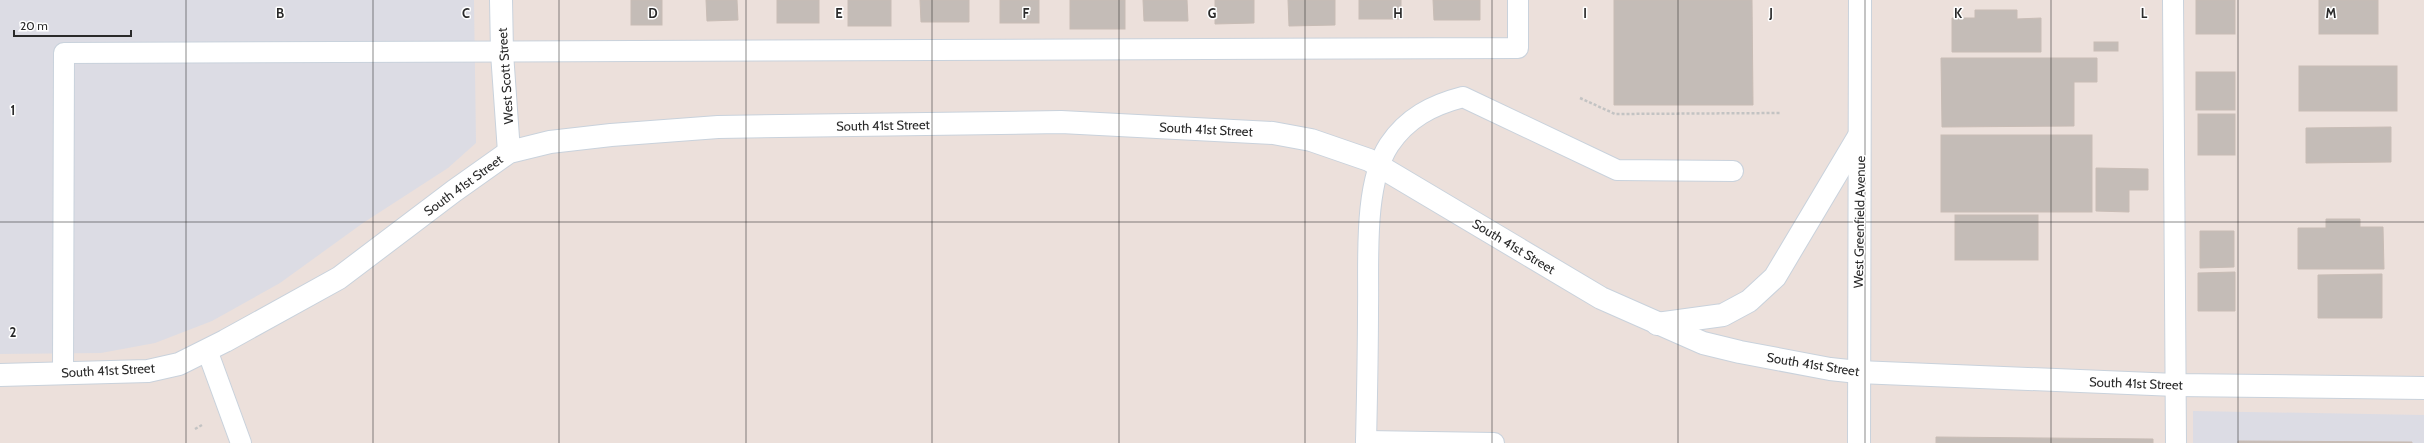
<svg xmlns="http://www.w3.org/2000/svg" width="2424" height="443" viewBox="0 0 2424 443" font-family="Cabin,sans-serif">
<rect width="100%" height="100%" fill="#ece0db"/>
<g fill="#dcdce4">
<polygon points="0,0 474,0 476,143 448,168 363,223 280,283 212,321 155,343 101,353 0,354"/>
<polygon points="2193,411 2424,415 2424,443 2193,443"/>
</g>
<g fill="#c4bcb7" stroke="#c8bcb5">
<rect x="631" y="0" width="31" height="25"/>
<polygon points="706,0 737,0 738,20 707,21"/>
<rect x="777" y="0" width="42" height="23"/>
<rect x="848" y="0" width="43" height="26"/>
<polygon points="920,0 969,0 969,22 921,22"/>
<rect x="1000" y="0" width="39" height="23"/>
<rect x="1070" y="0" width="55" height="29"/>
<polygon points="1143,0 1187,0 1188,21 1144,21"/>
<polygon points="1215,0 1254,0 1254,23 1215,24"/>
<polygon points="1288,0 1335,0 1335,25 1289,26"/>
<rect x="1359" y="0" width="42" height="19"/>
<polygon points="1433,0 1480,0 1480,20 1434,20"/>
<polygon points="1614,0 1752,0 1753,105 1614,105"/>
<rect x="2196" y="0" width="39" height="34"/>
<rect x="2319" y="0" width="59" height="34"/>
<polygon points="1975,10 2017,10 2017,19 2041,18 2041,52 1952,52 1952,18 1975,18"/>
<rect x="2094" y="42" width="24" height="9"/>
<polygon points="1941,58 2097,58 2097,82 2074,82 2074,126 1942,127"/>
<rect x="2299" y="66" width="98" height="45"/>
<rect x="2196" y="72" width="39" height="38"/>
<rect x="2198" y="114" width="37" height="41"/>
<polygon points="2391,127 2391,162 2306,163 2306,128"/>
<rect x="1941" y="135" width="151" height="77"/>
<polygon points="2096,168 2148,169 2148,190 2129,190 2129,212 2096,211"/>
<rect x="1955" y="215" width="83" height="45"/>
<polygon points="2326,219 2360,219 2360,227 2383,227 2384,269 2298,269 2298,228 2326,228"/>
<polygon points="2200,231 2234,231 2234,267 2200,268"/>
<polygon points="2235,272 2235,311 2198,311 2198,273"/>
<polygon points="2382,274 2382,318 2318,318 2318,275"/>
<polygon points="1936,437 2153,439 2153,443 1936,443"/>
<polygon points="2238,441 2412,442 2412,443 2238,443"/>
</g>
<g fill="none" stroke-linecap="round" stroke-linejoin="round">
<g stroke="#c9d2dc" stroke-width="22">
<g id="service">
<polyline points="2173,0 2176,443"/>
<polyline points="207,350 241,443"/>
<polyline points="63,373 64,53 1518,48 1518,0"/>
<polyline points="1366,441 1494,443"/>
<path d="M1366,443C1367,398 1368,354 1368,309C1369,263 1363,185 1389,145C1407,118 1432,105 1463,97L1617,170L1733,171"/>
</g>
</g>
<g stroke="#c9d2dc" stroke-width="24">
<g id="minor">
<polyline points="501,0 502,53 509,152"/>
<polyline points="0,375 148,371 179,364 225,341 339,278 454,191 509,152 550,142 611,135 718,127 1061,122 1273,133 1311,140 1369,160 1601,298 1703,343 1740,352 1830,369 1858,372 2176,385 2424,388"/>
</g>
</g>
<g stroke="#c9d2dc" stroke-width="24">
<g id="secondary">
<polyline points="1657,324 1723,315 1749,301 1775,277 1859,136"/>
<polyline points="1859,443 1860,0"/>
</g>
</g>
<g stroke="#c3c3c3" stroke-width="2.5" stroke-dasharray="3 2" stroke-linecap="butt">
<polyline points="1580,98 1615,114 1781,113"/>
<polyline points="195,429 202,425"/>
</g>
<use href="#service" stroke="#fff" stroke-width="20"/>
<use href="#minor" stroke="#fff" stroke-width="22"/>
<use href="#secondary" stroke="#fff" stroke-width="22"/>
</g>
<path fill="none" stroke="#2a2a2a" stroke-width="1" stroke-opacity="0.55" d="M186,0V443M373,0V443M559,0V443M746,0V443M932,0V443M1119,0V443M1305,0V443M1492,0V443M1678,0V443M1865,0V443M2051,0V443M2238,0V443M0,222H2424"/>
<g text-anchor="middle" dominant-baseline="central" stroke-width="3" stroke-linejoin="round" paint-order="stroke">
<g font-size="13" fill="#2a2a2a" stroke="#fff">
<text transform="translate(505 76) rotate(-94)">West Scott Street</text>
<text transform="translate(883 125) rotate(-1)">South 41st Street</text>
<text transform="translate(1206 129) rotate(3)">South 41st Street</text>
<text transform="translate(463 185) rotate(-36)">South 41st Street</text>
<text transform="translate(1859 222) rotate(-89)">West Greenfield Avenue</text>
<text transform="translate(1514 246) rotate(31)">South 41st Street</text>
<text transform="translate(1813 364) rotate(9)">South 41st Street</text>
<text transform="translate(108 370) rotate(-3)">South 41st Street</text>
<text transform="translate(2136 383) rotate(2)">South 41st Street</text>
</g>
</g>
<g font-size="13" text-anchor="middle" font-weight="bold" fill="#2a2a2a" stroke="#fff" stroke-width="3" stroke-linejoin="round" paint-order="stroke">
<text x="280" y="18">B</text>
<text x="466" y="18">C</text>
<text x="653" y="18">D</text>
<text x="839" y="18">E</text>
<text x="1026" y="18">F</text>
<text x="1212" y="18">G</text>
<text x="1398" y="18">H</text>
<text x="1585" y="18">I</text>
<text x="1771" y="18">J</text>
<text x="1958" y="18">K</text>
<text x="2144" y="18">L</text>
<text x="2331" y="18">M</text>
<text x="13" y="115">1</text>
<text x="13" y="337">2</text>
</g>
<path d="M14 30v6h117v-6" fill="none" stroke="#2a2a2a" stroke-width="2"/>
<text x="20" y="30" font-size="12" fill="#2a2a2a" stroke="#ffffff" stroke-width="3" paint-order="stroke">20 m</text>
</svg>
